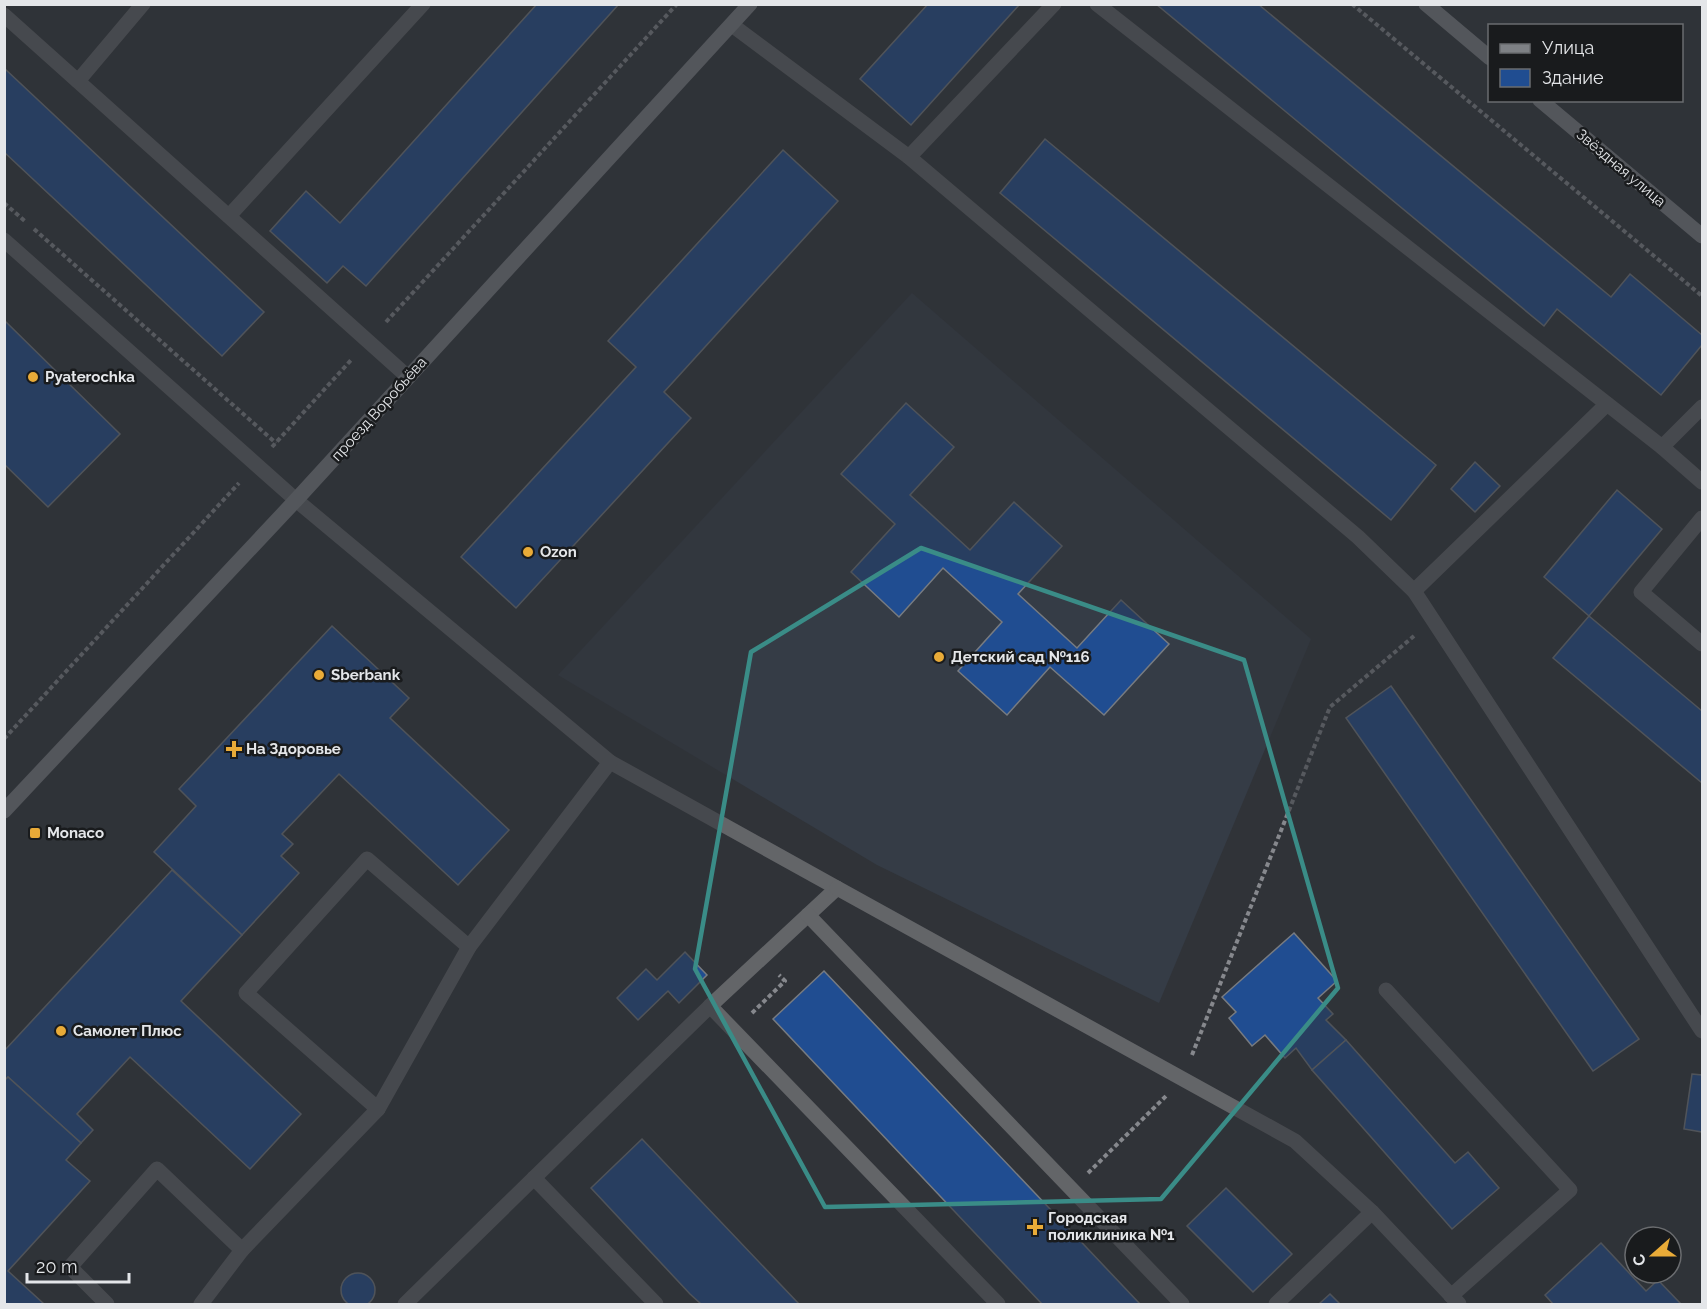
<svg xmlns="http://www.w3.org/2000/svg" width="1707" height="1309" viewBox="0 0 1707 1309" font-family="Raleway,sans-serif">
<rect width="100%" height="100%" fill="#303338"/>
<polygon fill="#353c46" points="912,293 1311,639 1159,1003 877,865 558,675"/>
<g fill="#204d91" stroke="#777b81" stroke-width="1.5">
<polygon points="537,4 619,4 366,286 343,266 327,283 270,231 306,191 340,223"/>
<polygon points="928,4 1020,4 911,125 860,79"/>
<polygon points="1156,4 1258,4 1611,297 1630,274 1702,335 1702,345 1661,395 1557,309 1544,326"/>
<polygon points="4,68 264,312 222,356 4,152"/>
<polygon points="1045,139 1436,465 1391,520 1000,193"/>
<polygon points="783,150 838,201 664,392 691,418 516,608 461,557 636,367 608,341"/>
<polygon points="4,320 120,434 48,507 4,464"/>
<polygon points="906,403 954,447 910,495 970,550 1014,502 1062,546 1018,594 1077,648 1121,600 1169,644 1104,715 1050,667 1007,715 958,671 1002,622 943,568 899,617 851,572 895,524 841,474"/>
<polygon points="1475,462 1500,486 1475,512 1451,489"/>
<polygon points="1617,490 1662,529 1589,616 1544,577"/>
<polygon points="1589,616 1702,711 1702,783 1553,658"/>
<polygon points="332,626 409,698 390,718 509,830 458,885 339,774 282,834 293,844 281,856 299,873 242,935 154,852 196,806 179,789"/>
<polygon points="1391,686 1639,1039 1593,1071 1346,718"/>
<polygon points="172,870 242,935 181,1001 301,1114 250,1169 130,1057 77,1114 93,1130 81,1143 8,1077 4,1081 4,1051"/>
<polygon points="1294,933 1337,981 1318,998 1333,1014 1326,1020 1346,1040 1312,1070 1296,1048 1285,1058 1265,1035 1252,1046 1229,1018 1236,1012 1222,997"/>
<polygon points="685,952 707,975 679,1003 668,991 638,1020 617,998 646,969 657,980"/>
<polygon points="824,971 1051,1210 1140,1304 1042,1304 973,1231 773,1019"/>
<polygon points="1346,1040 1455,1163 1468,1152 1499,1188 1452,1229 1312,1070"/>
<polygon points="1692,1074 1702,1075 1702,1132 1684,1129"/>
<polygon points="8,1077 81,1143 66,1160 90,1181 8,1271 44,1304 4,1304 4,1081"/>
<polygon points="642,1139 799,1304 701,1304 690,1294 591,1188"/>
<polygon points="1226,1188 1292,1254 1253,1292 1187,1226"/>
<polygon points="1601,1243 1646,1291 1658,1280 1681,1304 1553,1304 1545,1295"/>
<circle cx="358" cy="1290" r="17"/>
<polygon points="1330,1294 1340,1304 1319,1304"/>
</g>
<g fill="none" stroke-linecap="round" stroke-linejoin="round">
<g stroke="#86888d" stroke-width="4" stroke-dasharray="4.5 3" stroke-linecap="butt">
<polyline points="1352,4 1702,296"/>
<polyline points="4,203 26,222"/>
<polyline points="34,229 276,443"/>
<polyline points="386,322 677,4"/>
<polyline points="272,447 352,359"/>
<polyline points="4,739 239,483"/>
<polyline points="752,1013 785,981 779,975"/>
<polyline points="1192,1055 1330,707 1414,636"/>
<polyline points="1088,1173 1166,1096"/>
</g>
<g stroke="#636568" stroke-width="15">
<polyline points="1097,4 1662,447 1702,407"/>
<polyline points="732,25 909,157 1358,537 1414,591 1702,1031"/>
<polyline points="909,157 1054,4"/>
<polyline points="229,216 423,4"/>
<polyline points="1662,447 1702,482"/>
<polyline points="296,500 610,762 837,888 710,1006 405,1304"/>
<polyline points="1702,518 1641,592 1702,644"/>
<polyline points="1414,591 1607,404"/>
<polyline points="837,888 1295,1141 1372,1212 1276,1304"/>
<polyline points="808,915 1182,1304"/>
<polyline points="1386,990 1570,1190 1451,1296"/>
<polyline points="710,1006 998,1304"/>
<polyline points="378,1109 469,947"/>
<polyline points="534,1178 656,1304"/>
<polyline points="1372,1212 1459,1304"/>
<polyline points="107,1304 70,1267 157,1169 242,1250 378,1109 246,993 367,859 469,947 610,762"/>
<polyline points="201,1304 242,1250"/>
</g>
<g stroke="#636568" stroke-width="15">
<polyline points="4,15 408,377"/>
<polyline points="78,81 143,4"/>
<polyline points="4,240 296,500"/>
</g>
<g stroke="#7e8185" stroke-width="15">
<polyline points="1426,4 1490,58"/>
<polyline points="1540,100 1702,236"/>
<polyline points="4,811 296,500 750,4"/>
</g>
</g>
<path d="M0 0H1707V1309H0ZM921,548L1244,660L1338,988L1161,1199L825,1207L695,969L751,652Z" fill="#303338" fill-opacity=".55" fill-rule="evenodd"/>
<path fill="none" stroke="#3a8c87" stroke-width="4.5" stroke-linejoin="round" d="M921,548L1244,660L1338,988L1161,1199L825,1207L695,969L751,652Z"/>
<g fill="#e9ab38" stroke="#191b1d" stroke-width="2">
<circle cx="33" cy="377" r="6"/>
<circle cx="528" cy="552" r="6"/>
<circle cx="939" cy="657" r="6"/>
<circle cx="319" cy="675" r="6"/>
<path d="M231 740h6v6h6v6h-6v6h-6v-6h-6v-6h6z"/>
<rect x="29" y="827" width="12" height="12" rx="3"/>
<circle cx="61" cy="1031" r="6"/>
<path d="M1032 1218h6v6h6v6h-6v6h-6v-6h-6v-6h6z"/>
</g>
<g text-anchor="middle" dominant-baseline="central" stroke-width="5" stroke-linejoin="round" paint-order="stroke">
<g font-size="15" fill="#e4e6e9" stroke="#191b1d">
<text transform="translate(1621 168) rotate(40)">Звёздная улица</text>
<text transform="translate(379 409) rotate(-48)">проезд Воробьёва</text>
</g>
<g font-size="15" font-weight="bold" fill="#e4e6e9" stroke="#191b1d" text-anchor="start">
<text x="45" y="377">Pyaterochka</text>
<text x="540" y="552">Ozon</text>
<text x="951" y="657">Детский сад №116</text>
<text x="331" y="675">Sberbank</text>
<text x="246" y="749">На Здоровье</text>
<text x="47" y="833">Monaco</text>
<text x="73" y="1031">Самолет Плюс</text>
<text x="1048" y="1218">Городская<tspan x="1048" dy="17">поликлиника №1</tspan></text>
</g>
</g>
<rect width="1707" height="1309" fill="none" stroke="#e4e6e9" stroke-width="12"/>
<rect x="1488" y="24" width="195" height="78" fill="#191b1d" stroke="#6a6c6f" stroke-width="1.5"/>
<rect x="1500" y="44" width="30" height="9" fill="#7e8185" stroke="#6a6c6f" stroke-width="1.5"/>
<text x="1542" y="54" font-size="18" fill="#e4e6e9">Улица</text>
<rect x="1500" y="69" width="30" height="18" fill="#204d91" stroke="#6a6c6f" stroke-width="1.5"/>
<text x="1542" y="84" font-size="18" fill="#e4e6e9">Здание</text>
<g transform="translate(1653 1255) rotate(249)"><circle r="28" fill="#191b1d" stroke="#6a6c6f" stroke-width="1.5"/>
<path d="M0-4.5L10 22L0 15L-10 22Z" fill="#e9ab38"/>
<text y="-9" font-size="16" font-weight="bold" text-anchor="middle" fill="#e4e6e9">С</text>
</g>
<path d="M27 1273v9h102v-9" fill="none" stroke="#e4e6e9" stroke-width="3"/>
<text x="36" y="1273" font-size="18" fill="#e4e6e9" stroke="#191b1d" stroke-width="4.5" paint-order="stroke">20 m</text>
</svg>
